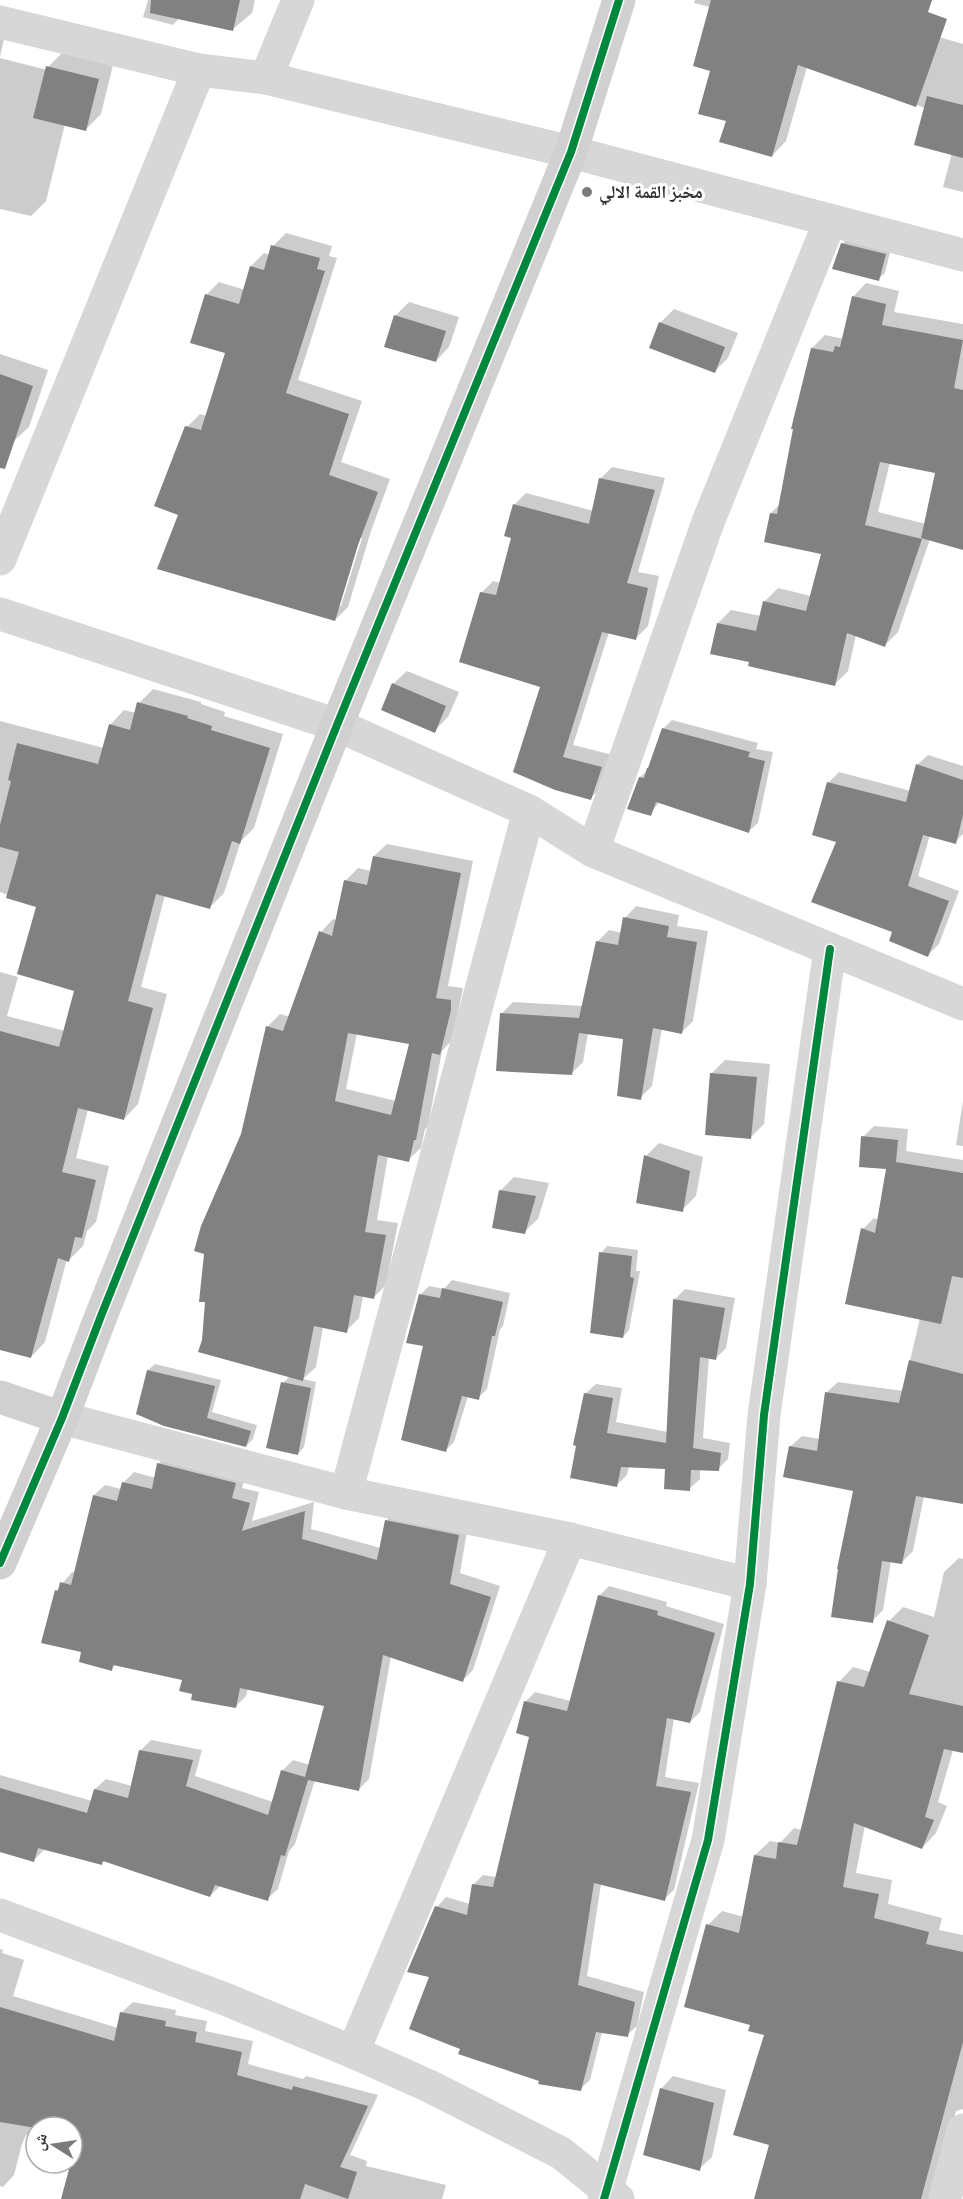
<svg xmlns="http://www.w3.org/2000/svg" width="963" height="2199" viewBox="0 0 963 2199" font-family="'Fira Sans Condensed','Noto Naskh Arabic',sans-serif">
<rect width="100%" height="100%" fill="#fff"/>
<g fill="#0003" fill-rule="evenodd">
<polygon points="148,0 255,0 252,13 233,29 179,18 173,25 143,17"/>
<polygon points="695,0 887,0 881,20 963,44 963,192 943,187 952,153 925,108 807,67 786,141 772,156 728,120 712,70 710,7 694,3"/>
<polygon points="0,38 4,39 0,57"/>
<polygon points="63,52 113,65 101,114 86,129 65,124 46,201 31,216 0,209 0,58 47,70 48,67"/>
<path d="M286,233L332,246L329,256L337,258L298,380L362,401L341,462L390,479L371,531L348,607L335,620L180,514L187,427L200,414L207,416L227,352L206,295L219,282L245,290L251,266L264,253L270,255L273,246ZM359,537L362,538L341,606H338Z"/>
<polygon points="849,237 891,248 885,273 878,279 834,268 843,243"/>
<path d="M866,283L899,291L894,312L963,324V548L930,539L898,632L885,645L856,635L848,671L834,685L750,661L718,623L731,610L761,616L764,602L778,588L811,596L823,553L771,513L780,504L812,348L825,335L844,339L853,297ZM890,462L944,474L926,524L878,512Z"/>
<polygon points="409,302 459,317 449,347 436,361 395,316"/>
<polygon points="674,309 738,333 728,358 715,371 660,323"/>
<polygon points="0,354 48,370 29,427 13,442 0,438"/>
<polygon points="612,467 665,478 638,572 659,576 648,626 636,638 609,632 573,745 613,755 602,786 591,798 556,789 542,686 481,593 493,581 501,583 513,537 514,505 526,493 594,511 600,479"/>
<polygon points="407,671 459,692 448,717 434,731 393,684"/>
<polygon points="153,689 201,702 201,704 225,712 224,716 283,734 254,828 241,841 224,893 210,907 165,895 141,987 167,994 138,1104 124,1119 88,1109 76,1158 109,1166 96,1222 87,1231 83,1246 69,1260 67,1259 45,1342 31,1357 0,1349 0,972 18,977 7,1016 65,1031 76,990 38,906 0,892 0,721 104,748 110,725 124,710 136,713 139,703"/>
<polygon points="672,720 758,743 756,749 773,752 758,823 749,831 660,801 650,814 640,777 648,770 663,729"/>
<polygon points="928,755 963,766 963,834 955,842 930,835 918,876 959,891 939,944 928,955 894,931 838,841 828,783 839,772 911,791 917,765"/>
<path d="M387,844L473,861L448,986L463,988L452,1040L442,1051L428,1126L425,1129L421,1148L408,1160L388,1156L377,1220L398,1223L386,1285L374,1297L363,1296L359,1318L346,1331L323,1327L316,1367L303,1379L316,1382L304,1447L298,1454L283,1383L290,1376L242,1134L267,1027L280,1014L290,1017L321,932L333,919L337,921L345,881L358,868L371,871L374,856ZM357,1033L411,1043L396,1101L346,1089Z"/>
<polygon points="636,906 679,915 677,926 708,931 693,1021 682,1032 662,1028 652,1086 640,1098 625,1038 588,1033 583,1062 572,1073 501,1014 513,1002 583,1006 597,942 609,930 622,933 625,918"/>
<polygon points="725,1060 770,1064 764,1124 751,1137 711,1074"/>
<polygon points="963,1101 963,1146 956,1145"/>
<polygon points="874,1126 908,1129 906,1151 963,1160 963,1503 924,1496 913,1551 901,1563 891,1561 883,1610 872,1621 855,1490 790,1447 802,1436 820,1439 826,1393 838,1382 903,1391 920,1318 863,1229 874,1218 878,1220 887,1168 863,1137"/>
<polygon points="659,1143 703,1157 696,1196 682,1210 646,1156"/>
<polygon points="514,1177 549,1183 538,1219 524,1232 501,1190"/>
<polygon points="607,1246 638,1250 636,1271 640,1271 629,1330 623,1337 601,1253"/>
<polygon points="452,1280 510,1293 503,1326 500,1329 487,1389 478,1398 468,1396 454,1442 446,1450 425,1345 420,1295 429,1286 444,1289"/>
<polygon points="685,1289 735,1298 726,1348 716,1358 709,1357 703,1438 730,1443 728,1459 718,1469 700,1469 700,1479 689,1489 666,1468 629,1466 627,1475 617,1485 585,1394 596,1384 622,1388 616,1422 668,1432 675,1299"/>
<polygon points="155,1364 221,1380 212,1412 257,1425 253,1439 246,1446 138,1413 148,1370"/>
<polygon points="169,1453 246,1473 242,1488 259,1492 252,1521 314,1502 311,1529 381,1548 386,1521 397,1510 468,1525 460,1573 500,1586 473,1670 462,1681 391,1656 369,1779 359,1789 315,1780 295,1844 289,1851 278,1889 267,1899 221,1885 210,1896 105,1860 102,1863 44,1850 34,1860 0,1851 0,1775 92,1801 95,1789 106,1779 132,1786 140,1751 151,1740 202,1750 195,1776 273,1802 282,1771 293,1760 310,1765 326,1705 248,1688 246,1696 236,1706 194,1693 184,1679 116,1664 112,1669 83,1651 56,1591 72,1572 75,1573 94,1495 105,1485 121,1489 123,1483 134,1472 156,1478 159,1463"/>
<polygon points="959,1558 963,1559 963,1752 953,1750 938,1802 947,1806 936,1833 922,1848 865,1825 856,1873 892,1880 888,1904 942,1918 939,1930 963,1935 963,2109 956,2111 931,2199 756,2199 771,2144 766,2034 752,2024 708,1925 722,1911 744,1917 755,1855 770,1841 780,1843 794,1828 802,1830 839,1682 853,1667 871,1672 889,1621 903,1607 934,1617 944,1572"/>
<polygon points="609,1586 667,1602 666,1606 724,1624 700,1712 690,1722 674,1718 665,1777 699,1783 674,1890 664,1899 601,1884 587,1976 644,1992 637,2026 627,2035 602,2032 590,2080 580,2089 541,2080 461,2048 431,1976 437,1907 446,1897 470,1904 473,1885 483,1875 497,1877 531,1736 525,1702 535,1692 571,1701 599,1596"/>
<polygon points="0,1949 3,1950 2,1953 24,1960 13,1996 118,2028 121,2013 133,2002 176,2010 175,2015 207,2021 205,2031 253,2041 248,2064 303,2079 306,2076 378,2095 350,2155 367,2161 366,2166 446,2185 442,2199 63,2199 76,2148 72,2147 72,2127 36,2127 36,2138 26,2135 22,2144 14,2175 3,2187 0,2186"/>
<polygon points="673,2076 726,2090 712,2157 699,2169 661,2089"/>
</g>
<g fill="#818181" fill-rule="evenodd">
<polygon points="151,0 240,0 233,31 150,13"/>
<polygon points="711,0 932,0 928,12 947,19 916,107 798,65 772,157 719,142 726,121 698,114 710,71 693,66"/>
<polygon points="46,66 99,79 86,131 33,118"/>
<polygon points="927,96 963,105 963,158 914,145"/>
<polygon points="841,243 886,254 879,281 832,269"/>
<polygon points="271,245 320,258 317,269 325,271 286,393 349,414 329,475 378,492 358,545 335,621 157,569 178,515 154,506 185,426 201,430 225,353 190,343 205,294 239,304 250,266 264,270"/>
<polygon points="852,296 886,304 882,325 963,340 954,388 963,390 963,550 921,538 935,473 880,462 865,525 922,539 885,647 847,633 835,686 748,666 749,662 710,654 717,623 756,631 763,601 806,611 821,554 764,542 770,513 777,514 793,429 791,429 811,348 833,352 835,346 840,347"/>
<polygon points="394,315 446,331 436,362 384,347"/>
<polygon points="659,322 725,347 715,373 649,348"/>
<polygon points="0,374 33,386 5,469 0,468"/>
<polygon points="599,478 655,490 627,583 648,588 636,640 602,632 563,757 602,767 591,800 555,790 513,772 540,687 459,662 480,592 496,595 511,538 504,536 513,504 589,524"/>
<polygon points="392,683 446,706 435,733 381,710"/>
<polygon points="137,702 188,716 187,718 212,726 211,730 270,748 240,844 232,841 210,909 156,894 128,1001 153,1008 124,1120 78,1108 62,1172 96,1180 82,1238 75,1237 69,1262 58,1258 31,1358 0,1350 0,1031 59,1047 74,991 17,974 36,907 6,898 19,852 0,847 0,825 11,781 8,780 17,743 98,764 109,724 130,730"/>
<polygon points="662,728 750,752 748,757 765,761 749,833 656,802 651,816 627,809 639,777 644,778 647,768 648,768"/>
<polygon points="916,764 963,780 963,815 956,844 923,835 908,886 949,901 928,957 889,941 892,932 811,902 836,842 812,835 827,782 906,802"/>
<path d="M373,856L461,873L436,998L451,1000V1010L440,1055L432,1053L416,1140H414L409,1162L378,1155L365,1232L386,1235L374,1299L354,1295L347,1333L314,1326L303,1381L198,1352L202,1340L205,1302H199L204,1254L194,1251L201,1226L241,1134L266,1026L283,1031L319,931L332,936L344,880L367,885ZM348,1033L409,1044L391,1115L335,1101Z"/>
<polygon points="623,917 669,926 667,937 697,942 682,1034 653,1028 641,1100 617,1096 623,1039 579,1033 572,1075 496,1071 500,1013 579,1018 596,941 618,945"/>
<polygon points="710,1073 757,1077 751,1139 705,1135"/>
<polygon points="861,1136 898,1140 896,1162 963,1173 963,1278 952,1276 941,1324 845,1304 861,1228 875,1233 886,1169 859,1167"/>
<polygon points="644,1155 690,1171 683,1212 636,1203"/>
<polygon points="499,1190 536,1196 525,1234 492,1228"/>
<polygon points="599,1252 632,1256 630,1277 634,1278 623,1338 590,1333"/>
<polygon points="442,1288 503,1302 495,1336 492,1336 479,1400 462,1396 446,1452 401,1440 423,1346 406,1343 419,1294 440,1298"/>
<polygon points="673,1299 725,1308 716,1360 700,1357 693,1448 721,1453 719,1471 691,1470 690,1491 664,1489 665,1469 621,1467 617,1487 570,1478 576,1446 573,1445 584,1393 613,1398 607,1433 666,1443"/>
<polygon points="909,1360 963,1374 963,1504 916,1496 902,1564 882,1561 873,1623 831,1617 838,1569 837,1569 853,1491 783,1477 789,1446 817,1451 825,1392 899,1403"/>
<polygon points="147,1370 215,1386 207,1418 251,1431 246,1447 164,1426 136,1414"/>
<polygon points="281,1382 311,1388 298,1455 266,1448"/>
<polygon points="157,1463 236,1483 232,1498 250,1503 242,1531 305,1511 302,1539 377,1560 385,1520 459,1535 450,1584 491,1597 463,1682 383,1655 359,1791 308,1780 285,1856 281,1855 268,1901 215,1885 210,1897 103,1861 102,1865 38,1848 34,1862 0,1852 0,1788 87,1813 94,1789 128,1798 139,1750 193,1760 186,1786 268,1815 281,1770 305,1777 324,1706 240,1688 236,1708 191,1700 192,1694 179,1691 182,1680 113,1665 112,1671 79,1662 81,1652 41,1643 55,1590 58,1591 60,1582 71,1585 93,1495 117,1501 122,1482 152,1489"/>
<polygon points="598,1595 658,1611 657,1615 715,1633 690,1723 667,1718 656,1786 691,1792 665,1901 594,1883 578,1985 635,2002 628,2037 596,2032 581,2091 538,2084 539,2081 458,2054 460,2049 409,2029 429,1977 407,1972 435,1906 467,1915 472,1884 493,1887 529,1737 516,1733 524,1701 567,1711"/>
<polygon points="887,1620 929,1635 909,1694 963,1706 963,1753 944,1749 925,1817 934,1820 922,1849 854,1823 843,1887 879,1894 874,1918 929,1932 926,1944 963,1952 963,2042 921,2199 754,2199 769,2145 733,2135 764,2035 748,2031 750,2025 684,2007 706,1924 739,1933 754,1855 776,1859 778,1842 797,1845 837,1681 864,1687"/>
<polygon points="0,2007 114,2041 120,2012 166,2021 165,2026 197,2032 195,2042 242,2052 237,2075 292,2090 293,2086 368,2106 340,2167 357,2172 348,2199 305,2184 300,2199 61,2199 78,2136 72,2135 72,2127 36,2128 0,2122"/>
<polygon points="660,2088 714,2103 700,2171 643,2155"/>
</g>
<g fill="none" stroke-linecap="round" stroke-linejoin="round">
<g stroke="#d7d7d7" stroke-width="33">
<polyline points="0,22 199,70 266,78 571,152 963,255"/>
<polyline points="266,78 298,0"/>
<polyline points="0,559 199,70"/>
<polyline points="0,614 337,725 529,811 593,851 963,1004"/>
<polyline points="593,851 708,522 830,221"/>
<polyline points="62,1418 346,1493 570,1539 750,1584"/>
<polyline points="346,1493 529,811"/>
<polyline points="0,1915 225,1999 353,2052 429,2086 561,2153 618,2199"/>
<polyline points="353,2052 570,1539"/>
<polyline points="604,2199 708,1840 750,1584 764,1415 830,949"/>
<polyline points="945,2199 963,2130"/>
</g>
<g stroke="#d0d0d0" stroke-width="33">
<polyline points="0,1397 62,1418"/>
<polyline points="0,1563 62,1418 101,1316 337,725 571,152 619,0"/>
</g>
<g stroke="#fff" stroke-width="11">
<g id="cycleway">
<polyline points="0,1563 62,1418 101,1316 337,725 571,152 619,0"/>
<polyline points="604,2199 708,1840 750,1584 764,1415 830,949"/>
</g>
</g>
<use href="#cycleway" stroke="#00873e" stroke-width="8"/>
</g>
<circle fill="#7a7a7a" stroke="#fff" stroke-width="2" cx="587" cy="192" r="6"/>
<g text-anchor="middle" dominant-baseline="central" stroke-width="6" stroke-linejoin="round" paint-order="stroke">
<g font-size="18" font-weight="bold" fill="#333" stroke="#fff" text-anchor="start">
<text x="599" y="192">مخبز القمة الالي</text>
</g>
</g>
<g transform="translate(54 2145) rotate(282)"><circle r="28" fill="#ffffff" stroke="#adadad" stroke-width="1.5"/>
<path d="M0-4.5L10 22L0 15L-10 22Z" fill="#7a7a7a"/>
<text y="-9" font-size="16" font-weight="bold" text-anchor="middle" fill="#333333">ش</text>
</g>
</svg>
